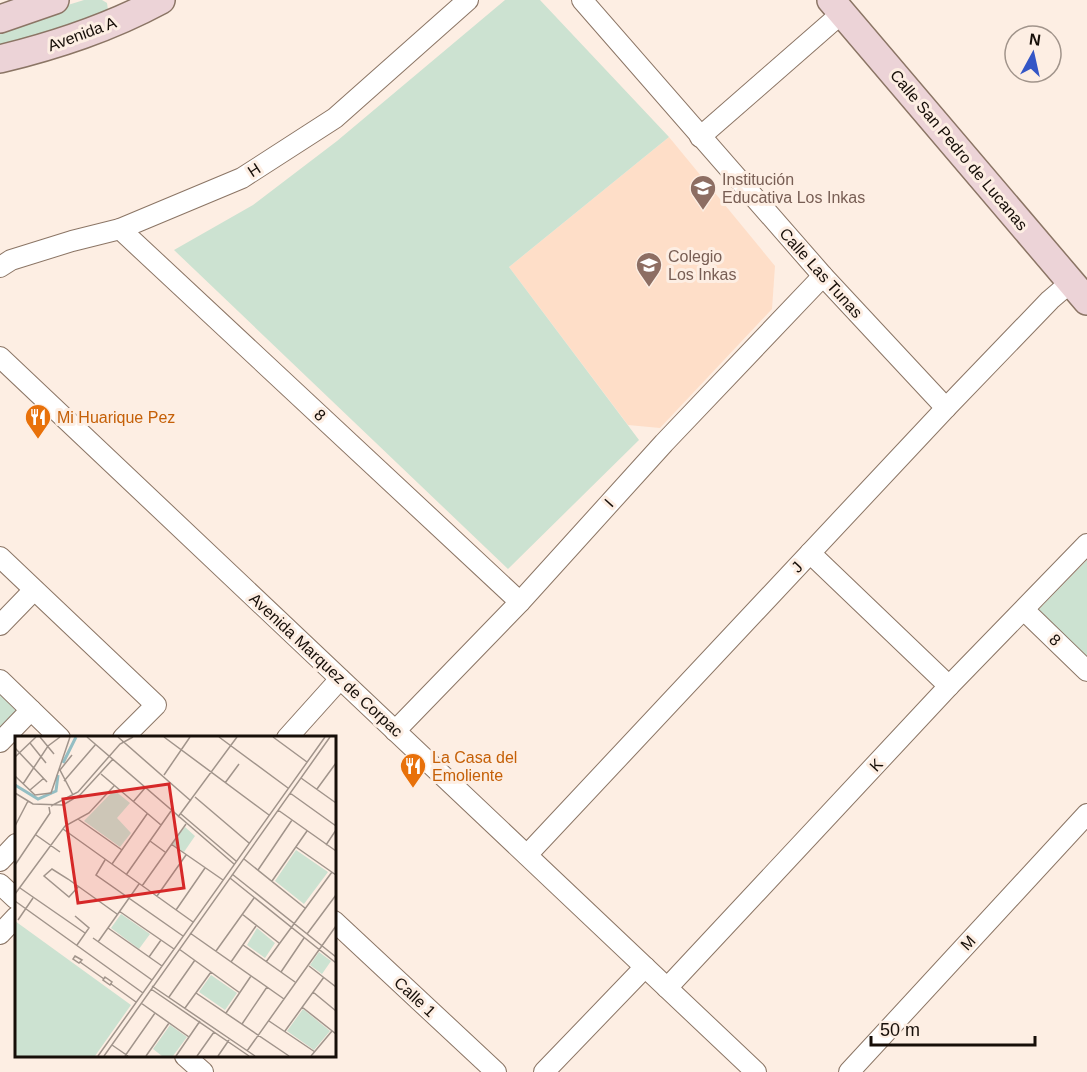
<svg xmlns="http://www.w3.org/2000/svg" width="1087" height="1072" viewBox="0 0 1087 1072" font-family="Arial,sans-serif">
<rect width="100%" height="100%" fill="#fdeee3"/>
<polygon fill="#fedec8" points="669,137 775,266 772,309 660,428 628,425 509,267"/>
<g fill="#cce2d1">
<polygon points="84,0 102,0 107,3 108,10 104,18 0,51 0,26"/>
<polygon points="505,0 540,0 669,137 509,267 639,440 508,569 174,250 253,205 337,141"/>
<polygon points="1087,560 1087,659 1037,611"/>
<polygon points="0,680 31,710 0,742"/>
</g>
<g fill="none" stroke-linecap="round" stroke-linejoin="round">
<g stroke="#8b7565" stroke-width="22">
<g id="street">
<polyline points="582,0 823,276 946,408"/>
<polyline points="700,137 842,13"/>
<polyline points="120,229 520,602"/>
<polyline points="0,267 11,260 72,241 120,229 242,178 335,118 468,0"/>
<polyline points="0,357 756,1072"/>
<polyline points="810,553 949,686"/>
<polyline points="0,557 156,705 123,738"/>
<polyline points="1024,610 1087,671"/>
<polyline points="0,625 34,590"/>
<polyline points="0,680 60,738"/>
<polyline points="395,731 520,602 664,443 823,276"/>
<polyline points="287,738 340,679"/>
<polyline points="0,742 31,710"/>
<polyline points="527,855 946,408 1050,300 1071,282"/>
<polyline points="0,861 16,844"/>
<polyline points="0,884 16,899"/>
<polyline points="334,921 496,1072"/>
<polyline points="0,934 16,917"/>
<polyline points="667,988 949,686 1087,544"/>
<polyline points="185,1056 203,1072"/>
<polyline points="544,1072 645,967"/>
<polyline points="849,1072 1087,814"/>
</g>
</g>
<g stroke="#8b7565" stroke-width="30">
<g id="secondary">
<polyline points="831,0 1087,301"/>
<polyline points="0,19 55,0"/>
<path d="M0,59C57,45 109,28 161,0"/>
</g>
</g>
<use href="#street" stroke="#fff" stroke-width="20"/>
<use href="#secondary" stroke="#ecd3d7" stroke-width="27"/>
</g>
<defs>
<g id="school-pin" transform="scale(1.35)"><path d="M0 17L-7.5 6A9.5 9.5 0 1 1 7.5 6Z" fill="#8d6e63" stroke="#fdeee3"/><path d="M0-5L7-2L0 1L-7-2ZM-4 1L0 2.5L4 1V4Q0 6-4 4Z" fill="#fff"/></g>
<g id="restaurant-pin" transform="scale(1.35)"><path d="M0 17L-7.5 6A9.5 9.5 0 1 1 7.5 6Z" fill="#e8710a" stroke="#fdeee3"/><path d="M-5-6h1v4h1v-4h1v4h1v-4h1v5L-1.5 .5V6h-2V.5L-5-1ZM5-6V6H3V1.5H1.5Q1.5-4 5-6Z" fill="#fff"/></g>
</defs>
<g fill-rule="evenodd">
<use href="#school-pin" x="703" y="188"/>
<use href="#school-pin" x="649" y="265"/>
<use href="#restaurant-pin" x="38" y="417"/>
<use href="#restaurant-pin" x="413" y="766"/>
</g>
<g text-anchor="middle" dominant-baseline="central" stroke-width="6" stroke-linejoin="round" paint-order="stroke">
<g font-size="16" fill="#160e08" stroke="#fdeee3">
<text transform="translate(82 34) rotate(-20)">Avenida A</text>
<text transform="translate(959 150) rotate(50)">Calle San Pedro de Lucanas</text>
<text transform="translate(254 170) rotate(-33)">H</text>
<text transform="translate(821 273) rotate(48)">Calle Las Tunas</text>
<text transform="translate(320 415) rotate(43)">8</text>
<text transform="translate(609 503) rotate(-48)">I</text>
<text transform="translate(797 567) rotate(-47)">J</text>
<text transform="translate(1055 640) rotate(44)">8</text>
<text transform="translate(326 665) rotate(43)">Avenida Marquez de Corpac</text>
<text transform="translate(876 765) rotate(-47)">K</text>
<text transform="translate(968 943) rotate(-47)">M</text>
<text transform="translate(415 997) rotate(43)">Calle 1</text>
</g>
<g font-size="16" fill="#785e54" stroke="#fdeee3" text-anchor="start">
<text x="722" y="179">Institución<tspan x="722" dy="18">Educativa Los Inkas</tspan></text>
<text x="668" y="256">Colegio<tspan x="668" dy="18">Los Inkas</tspan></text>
</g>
<g font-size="16" fill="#c56008" stroke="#fdeee3" text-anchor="start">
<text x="57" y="417">Mi Huarique Pez</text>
<text x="432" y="757">La Casa del<tspan x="432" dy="18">Emoliente</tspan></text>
</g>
</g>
<g transform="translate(15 736)">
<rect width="321" height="321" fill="#fdeee3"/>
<path d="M99,54L115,67L102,82L116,97L105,111L69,85ZM170,91L180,100L169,116L157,108ZM281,114L313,136L289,168L260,145ZM106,178L135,198L124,213L96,192ZM0,185L116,269L80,320H0ZM242,192L260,207L250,222L232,209ZM304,216L316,225L307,238L295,229ZM196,239L222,257L210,274L184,256ZM288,273L315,295L299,314L272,295ZM155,289L172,301L158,320H147L138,313Z" fill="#cce2d1"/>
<path fill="none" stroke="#94bec3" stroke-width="3" d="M48,27L61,1M0,49L23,63L41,55L43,39"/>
<path fill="none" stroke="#a1948b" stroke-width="1.5" d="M25,1L39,18M72,1L219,128M103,1L176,65M149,1L254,79M204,1L273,52M258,1L292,26M15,7L31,27M0,12L32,46M57,19L45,34L58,59M0,21L21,1M86,38L146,89M149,39L175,1M0,40L20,59L36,57L55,1M286,42L321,67M49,45L81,8M210,47L224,28M8,48L33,10L45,1M302,53L321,27M15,54L29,42M0,57L18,68L48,69L65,59L98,23M275,57L321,90M180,61L234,107M118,66L130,52M36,70L63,56L105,8L118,1M263,74L321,115M166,78L221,125M163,81L222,1M63,83L107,114M0,90L13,65M48,93L178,186M21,99L45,116M135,105L150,116M156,108L208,144M311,109L321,94M281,111L321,139M229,123L290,172M90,124L81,139L168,200M97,128L132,78M0,129L35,77L34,71M243,134L277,84M217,138L321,221M111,139L156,75M215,142L321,227M257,145L292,95M127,150L171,88M63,151L54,161L29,140L37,133L53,143L102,178M5,152L70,197M0,158L50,90L74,77L99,50M142,160L171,119M0,165L128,257M161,174L190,132M104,175L159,213M227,178L264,207M60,180L74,192L62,209M3,184L18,162M93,192L147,230M175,197L269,263M292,198L321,159M78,202L137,244M83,206L124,148M228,209L280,246M164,213L225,257M201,215L239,162M60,220L67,224L64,227L58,223ZM134,221L146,204M65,226L89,243M216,226L241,190M251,226L317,136M294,230L321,251M266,236L289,202M90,241L97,246L95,249L88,244ZM96,248L121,266M137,250L240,320M136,253L234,320M298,256L321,275M181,257L274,320M154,261L180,224M126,267L174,301M287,271L321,298M170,272L196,236M211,277L236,240M254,285L300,316M227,288L252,251M270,295L309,241M97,309L113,320M232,315L321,190M83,320L310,1M89,320L315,1M110,320L140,277M131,320L154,287M161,320L185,285M182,320L199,296M203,320L214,304M296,320L317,295"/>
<path fill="#d62828" fill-opacity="0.15" stroke="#d62828" stroke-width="3" d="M154,48L169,152L63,167L48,63Z"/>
<rect width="321" height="321" fill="none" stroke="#160e08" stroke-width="3"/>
</g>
<g transform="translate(1033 54) rotate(8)"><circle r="28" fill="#fdeee3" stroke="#a1948b" stroke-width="1.5"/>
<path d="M0-4.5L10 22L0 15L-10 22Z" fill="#3456c6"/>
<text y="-9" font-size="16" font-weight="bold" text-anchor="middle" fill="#160e08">N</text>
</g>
<path d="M871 1036v9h164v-9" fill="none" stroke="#160e08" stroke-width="3"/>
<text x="880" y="1036" font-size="18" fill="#160e08" stroke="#fdeee3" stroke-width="4.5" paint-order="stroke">50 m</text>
</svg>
